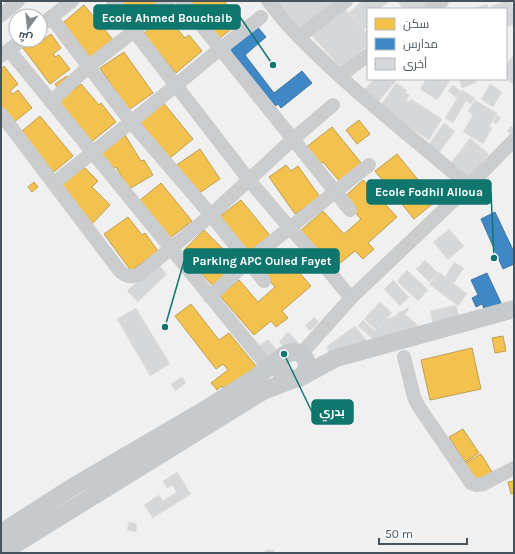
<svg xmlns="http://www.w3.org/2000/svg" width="515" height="554" viewBox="0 0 515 554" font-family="Karla,Cairo,sans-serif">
<rect width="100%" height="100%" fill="#f0f0f0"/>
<g fill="#f2c14e" stroke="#bfa052">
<polygon points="118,1 156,1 160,7 134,24"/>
<polygon points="186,1 224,1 241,21 214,43"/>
<polygon points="84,5 114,41 91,60 58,27"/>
<polygon points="165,15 185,38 189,35 202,51 176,73 143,34"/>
<polygon points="51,34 61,48 53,54 55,57 59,55 70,69 50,84 23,48 34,40 37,44"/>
<polygon points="124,52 153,93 127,111 117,93 100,68"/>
<polygon points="4,66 18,84 10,91 13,94 18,90 32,108 9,126 1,116 1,69"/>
<polygon points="67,76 71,81 59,90 55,84"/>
<polygon points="81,84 99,105 101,103 116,122 90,143 57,103"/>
<polygon points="162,101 193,139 170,158 136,123"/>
<polygon points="40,116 73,156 49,176 16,136"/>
<polygon points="359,120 370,134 357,144 346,130"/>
<polygon points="332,127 362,164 340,182 323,162 319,165 305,148"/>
<polygon points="125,135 141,161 144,160 153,175 129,189 116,167 108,171 97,151"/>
<polygon points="200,149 220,179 195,196 175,166"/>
<polygon points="397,154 424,187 429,182 441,197 414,219 375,171"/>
<polygon points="82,165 98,181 92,187 110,205 91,225 56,190"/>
<polygon points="286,165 291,171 298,166 320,197 295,214 269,177"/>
<polygon points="363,180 397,217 368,243 374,249 363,259 355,251 333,269 300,231 323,211 344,234 361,219 342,199"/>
<polygon points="34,182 38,187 32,192 28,187"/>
<polygon points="161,183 192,221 166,241 139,201"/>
<polygon points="241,200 272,238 249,256 214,221"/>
<polygon points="128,217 142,235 145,233 158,251 131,271 104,234"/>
<polygon points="204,230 238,264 214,287 200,272 202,271 183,251"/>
<polygon points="278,248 311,286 282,311 288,318 276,327 271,321 254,335 220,296 239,280 258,302 275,287 257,266"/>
<polygon points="191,304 219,340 229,333 260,371 228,395 221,386 217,390 211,383 228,370 223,364 216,369 175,316"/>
<polygon points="503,336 506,351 495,353 492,338"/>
<polygon points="472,348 481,389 430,400 421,360"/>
<polygon points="463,429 479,453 465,462 449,437"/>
<polygon points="481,454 492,472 475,482 464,464"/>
<polygon points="514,481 514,493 511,494 508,482"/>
</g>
<g fill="#3f88c5" stroke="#4178a6">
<polygon points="256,25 266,37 245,55 274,93 302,71 312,83 281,108 278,104 269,111 224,57 232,51 230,47"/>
<polygon points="495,212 514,252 514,264 503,269 481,219"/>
<polygon points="487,273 502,305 486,313 482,304 476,307 472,298 478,295 471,280"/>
</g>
<g fill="#d6d7d8" stroke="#e1e2e3">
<polygon points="269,1 341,1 299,32"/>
<polygon points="362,1 390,1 380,9 368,9 368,27 364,30 349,13"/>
<polygon points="397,1 436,1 430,9 403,9"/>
<polygon points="506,1 511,1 514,10 514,25 506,27 506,9 492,9 491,6"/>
<polygon points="487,4 489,9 471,9"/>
<polygon points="343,7 366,32 368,30 368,45 342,69 311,35"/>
<polygon points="514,55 514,85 506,79 506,64"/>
<polygon points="374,79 394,79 396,81 377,103 363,91"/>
<polygon points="426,79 447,79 450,81 437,100 420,89"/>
<polygon points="459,79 475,79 477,82 462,88"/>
<polygon points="396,83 407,90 405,93 410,95 406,100 409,102 411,99 442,119 429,140 379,108"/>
<polygon points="490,84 502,92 493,107 481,99"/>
<polygon points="453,85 462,92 457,98 448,91"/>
<polygon points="462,90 475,98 471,104 466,101 453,123 445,118"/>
<polygon points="475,100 497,113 489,127 492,128 483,144 463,132 473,115 468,111"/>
<polygon points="497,115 501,118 496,124 493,122"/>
<polygon points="444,123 455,131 439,153 428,145"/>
<polygon points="511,126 514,128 513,135 507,131"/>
<polygon points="470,138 489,154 470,178 451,163"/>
<polygon points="449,229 464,246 448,260 433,242"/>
<polygon points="425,260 438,273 429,282 416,269"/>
<polygon points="454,262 464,268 454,283 445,277"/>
<polygon points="157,263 167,274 138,302 127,291"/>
<polygon points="407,270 428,290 418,301 397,281"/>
<polygon points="439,272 467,294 458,306 429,284"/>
<polygon points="393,280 409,297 400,306 384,289"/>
<polygon points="380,302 392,313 376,330 364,319"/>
<polygon points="456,305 460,319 434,326 430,311"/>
<polygon points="408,307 409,310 405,314 421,328 376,342 358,326 363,320 375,331 386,319 396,316 399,312 405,310"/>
<polygon points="136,308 170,364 150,376 117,319"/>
<polygon points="314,317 319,322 310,331 305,326"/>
<polygon points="355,326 367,341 337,363 326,347"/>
<polygon points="288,332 298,342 288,351 279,342"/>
<polygon points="268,339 280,354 269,362 257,347"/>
<polygon points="182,377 186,383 175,391 171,384"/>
<polygon points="177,472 191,494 153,518 144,505 159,495 163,501 177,492 172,485 167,488 163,481"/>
<polygon points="129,522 137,524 136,532 127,530"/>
<rect x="265" y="550" width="9" height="3"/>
</g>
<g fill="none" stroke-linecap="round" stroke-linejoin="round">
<g stroke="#caccce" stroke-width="14">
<polyline points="113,1 134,31 249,180 289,227 327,269 351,298"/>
<polyline points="182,1 350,210"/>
<path d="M268,1C278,13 288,27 300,38C352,91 412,137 469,186"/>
<polyline points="431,9 442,1"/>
<polyline points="1,15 18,1"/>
<polyline points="51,17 131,122 211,215 264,281"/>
<polyline points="40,26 72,1"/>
<polyline points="299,37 346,1"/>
<polyline points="9,50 268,367"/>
<polyline points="1,56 22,40"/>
<polyline points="340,76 368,55"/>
<polyline points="51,102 89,66 134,31 168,1"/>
<path d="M1,114L119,270C125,277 133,278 141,273L211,215L292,140L333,105"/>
<polyline points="54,183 131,122 220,49 261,17"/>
<polyline points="210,297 248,261 369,165"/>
<polyline points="301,354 351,298 469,186 514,140"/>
<polyline points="404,357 414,397 419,407 471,483 477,485 483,484 514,468"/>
</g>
<g stroke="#c6cacd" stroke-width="18">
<path d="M303,375C314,359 298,345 283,356C274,369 284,382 299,378L336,358L514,309"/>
<polyline points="1,533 71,488 201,412 255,378 283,356"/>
<polyline points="1,553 263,391 294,379"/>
</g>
</g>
<path fill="none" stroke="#0f766e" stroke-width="1.5" d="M273 65L240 17M494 258L491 192M165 327L184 261M284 354L312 412"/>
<g fill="#0f766e" stroke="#fff" stroke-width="1.5">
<circle cx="273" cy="65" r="4"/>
<circle cx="494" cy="258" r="4"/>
<circle cx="165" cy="327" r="4"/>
<circle cx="284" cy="354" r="4"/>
</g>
<g fill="#0f766e" stroke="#0f766e" stroke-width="1.5">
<rect x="94" y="5" width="146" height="24" rx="4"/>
<rect x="367" y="180" width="124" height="24" rx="4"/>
<rect x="184" y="249" width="155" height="24" rx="4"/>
<rect x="312" y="400" width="41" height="24" rx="4"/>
</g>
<g font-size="12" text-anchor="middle" font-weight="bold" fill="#fff">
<text x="167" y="22">Ecole Ahmed Bouchaib</text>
<text x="429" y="196">Ecole Fodhil Alloua</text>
<text x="262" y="265">Parking APC Ouled Fayet</text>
<text x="332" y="416">بدري</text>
</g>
<rect width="515" height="554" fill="none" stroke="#47535c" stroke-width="4"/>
<rect x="367" y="8" width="140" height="72" fill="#ffffff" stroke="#b5babe"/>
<rect x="375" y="18" width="20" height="12" fill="#f2c14e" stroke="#b5babe"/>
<text x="403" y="28" font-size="12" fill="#47535c">سكن</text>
<rect x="375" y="38" width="20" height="12" fill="#3f88c5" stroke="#b5babe"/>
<text x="403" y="48" font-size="12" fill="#47535c">مدارس</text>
<rect x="375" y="58" width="20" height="12" fill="#d6d7d8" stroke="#b5babe"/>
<text x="403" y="68" font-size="12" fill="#47535c">أخرى</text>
<g transform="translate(28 28) rotate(195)"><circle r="19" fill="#ffffff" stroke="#b5babe"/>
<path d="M0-3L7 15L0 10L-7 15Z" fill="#828a90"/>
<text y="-6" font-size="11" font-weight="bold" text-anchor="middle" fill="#47535c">ش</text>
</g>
<path d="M379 538v6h88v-6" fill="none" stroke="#47535c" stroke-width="2"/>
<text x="385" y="538" font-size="12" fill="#47535c" stroke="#ffffff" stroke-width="3" paint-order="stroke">50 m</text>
</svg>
